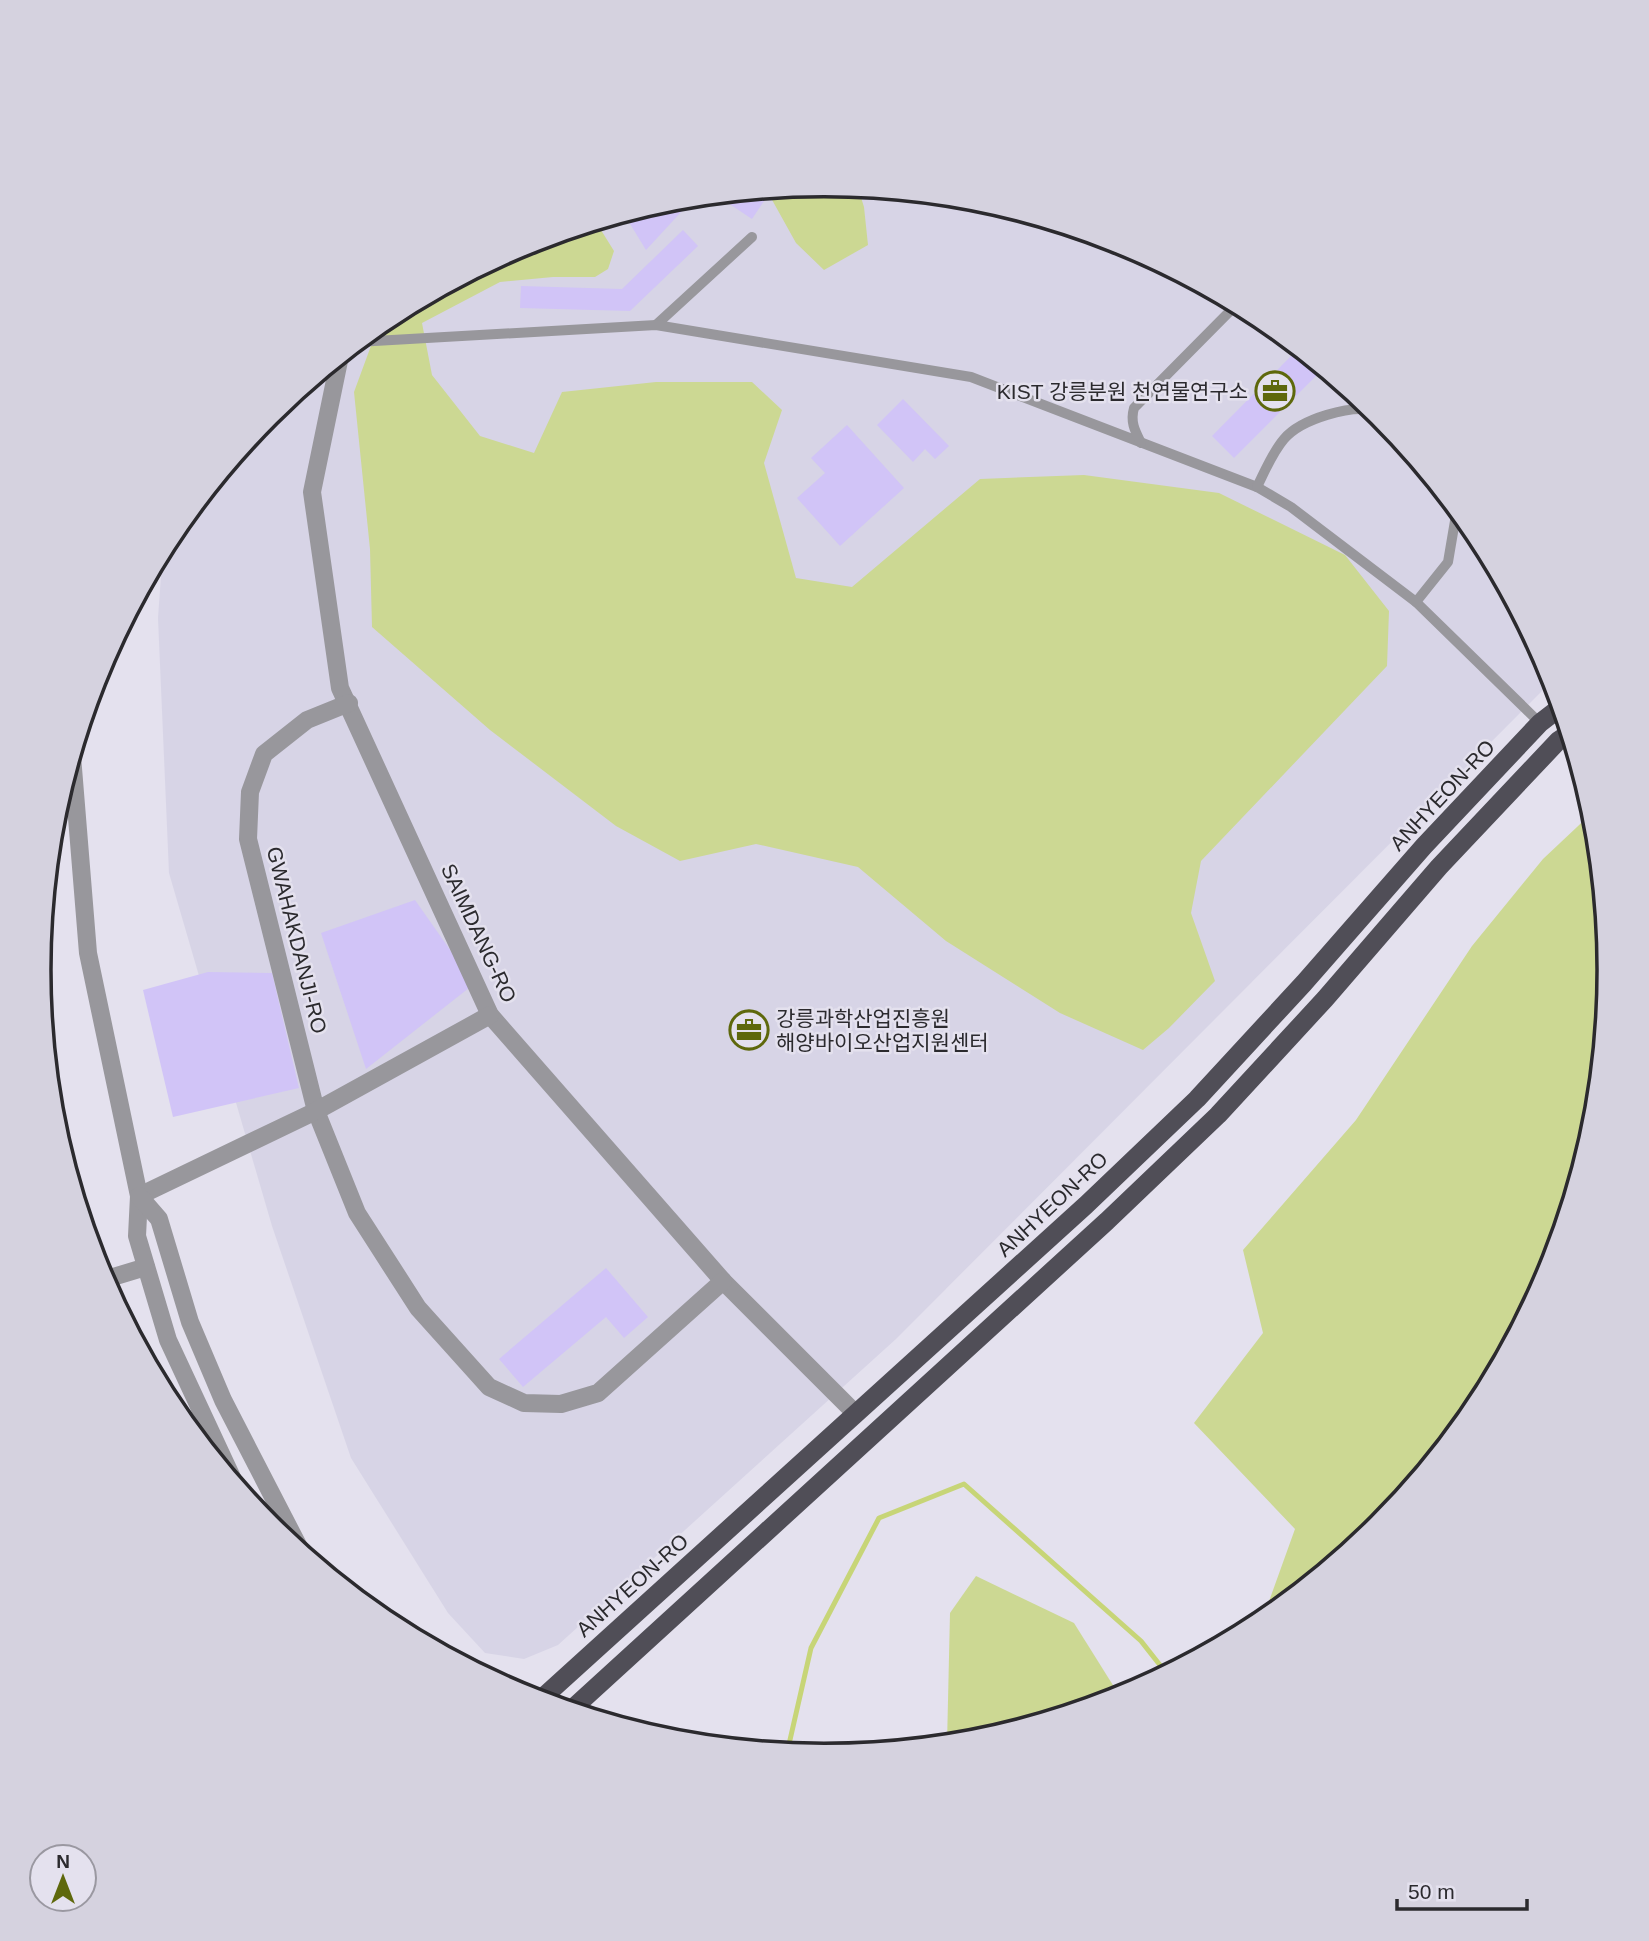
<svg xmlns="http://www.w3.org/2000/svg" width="1649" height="1941" viewBox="0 0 1649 1941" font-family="Helvetica,'Noto Sans KR',sans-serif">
<rect width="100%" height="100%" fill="#e4e1ee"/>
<polygon fill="#d7d4e6" points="825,185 978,200 1126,244 1262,317 1381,415 1478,534 1551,670 1554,679 896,1339 558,1645 524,1659 485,1653 448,1613 351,1458 272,1226 169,873 158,618 163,548 171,533 269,414 388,317 524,244 672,200"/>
<g fill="#ccd893">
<polygon points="825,185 858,188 864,207 868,245 824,270 796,243 771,198 762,191"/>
<polygon points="596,222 614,251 608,269 595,277 553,277 500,282 422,323 432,375 480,436 534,453 562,392 656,382 752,382 782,410 764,463 796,578 852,587 980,479 1084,475 1219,493 1345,555 1389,611 1387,666 1201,861 1191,913 1215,981 1169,1028 1143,1050 1060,1013 946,941 858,867 756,844 680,861 616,826 490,730 372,627 370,549 354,392 379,324 388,317 524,244"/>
<polygon points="1594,811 1610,971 1595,1124 1551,1272 1478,1408 1380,1527 1268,1618 1268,1604 1295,1529 1194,1423 1263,1333 1243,1250 1356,1120 1472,946 1543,859"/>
<polygon points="976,1576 1074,1623 1121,1698 977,1741 947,1744 950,1613"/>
</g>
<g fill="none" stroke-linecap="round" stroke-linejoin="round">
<polyline stroke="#c7d577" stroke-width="5" points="787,1753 811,1648 879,1518 964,1484 1141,1641 1167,1674"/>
</g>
<g fill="#d1c4f7">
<polygon points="751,192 764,201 752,219 716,195"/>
<polygon points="695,197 646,250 624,214 672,200"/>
<polygon points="683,230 698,246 630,311 520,308 521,286 622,289"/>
<polygon points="1299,348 1324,368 1234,458 1212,436"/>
<polygon points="903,399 949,446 935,459 925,449 913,462 877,425"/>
<polygon points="847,425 904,488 840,546 797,498 825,473 811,458"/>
<polygon points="415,900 474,984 366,1069 321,933"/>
<polygon points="208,972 272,973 299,1088 173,1117 143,990"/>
<polygon points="606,1268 648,1317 624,1338 606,1317 523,1387 499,1359"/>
</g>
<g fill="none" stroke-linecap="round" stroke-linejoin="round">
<g stroke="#98979c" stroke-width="10">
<polyline points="656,325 752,237"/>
<polyline points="357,342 656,325 971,377 1257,487 1291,507 1416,602 1540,723"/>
<path d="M1141,443C1135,431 1130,422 1134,408L1237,304"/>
<path d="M1257,487C1265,471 1272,453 1284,439C1301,419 1351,404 1376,411"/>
<polyline points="1416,602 1448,562 1457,509"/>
</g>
<g stroke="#98979c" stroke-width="18">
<polyline points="340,356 312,492 340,688 490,1015 723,1281 855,1413"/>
<polyline points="349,703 307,720 264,754 250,792 248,839 316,1111 357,1213 418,1308 489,1387 524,1403 561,1404 598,1393 723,1281"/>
<polyline points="139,1196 316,1111 490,1015"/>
<polyline points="103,1280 146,1267"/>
</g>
<g stroke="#98979c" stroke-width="18">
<polyline points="72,756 88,953 139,1196 137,1236 168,1340 236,1486"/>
<polyline points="139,1196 159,1219 190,1322 223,1400 302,1553"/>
</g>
<g stroke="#504e57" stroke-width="19">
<polyline points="539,1701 1086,1205 1197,1099 1304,983 1424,846 1540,723 1562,706"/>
<polyline points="570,1711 1107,1221 1218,1115 1325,999 1439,867 1558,741 1570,733"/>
</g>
</g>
<defs>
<g id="office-ring" transform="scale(2.0125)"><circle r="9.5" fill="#e4e1ee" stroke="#5e680c" stroke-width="1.5"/><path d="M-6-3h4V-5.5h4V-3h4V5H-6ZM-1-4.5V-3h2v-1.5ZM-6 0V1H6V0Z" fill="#5e680c"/></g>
</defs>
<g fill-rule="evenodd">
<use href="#office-ring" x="1275" y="391"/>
<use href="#office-ring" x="749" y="1030"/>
</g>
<g text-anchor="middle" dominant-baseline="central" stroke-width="5" stroke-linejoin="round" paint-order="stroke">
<g font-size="21" fill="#2b2a2e" stroke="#e4e1ee" text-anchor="end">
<text x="1248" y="391">KIST 강릉분원 천연물연구소</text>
<text x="776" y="1018" text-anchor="start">강릉과학산업진흥원<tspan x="776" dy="24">해양바이오산업지원센터</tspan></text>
</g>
<g font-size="21" fill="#2b2a2e" stroke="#e4e1ee">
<text transform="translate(1442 795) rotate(-47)">ANHYEON-RO</text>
<text transform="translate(479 933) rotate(65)">SAIMDANG-RO</text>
<text transform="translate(297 940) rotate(76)">GWAHAKDANJI-RO</text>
<text transform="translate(1052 1204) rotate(-43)">ANHYEON-RO</text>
<text transform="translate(632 1585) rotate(-42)">ANHYEON-RO</text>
</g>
</g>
<path d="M0 0H1649V1941H0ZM51 970a773 773 0 1 1 1546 0a773 773 0 1 1-1546 0Z" fill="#d5d2df" fill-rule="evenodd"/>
<path fill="none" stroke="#2b2a2e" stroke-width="3.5" d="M51 970a773 773 0 1 1 1546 0a773 773 0 1 1-1546 0Z"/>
<g transform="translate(63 1878)"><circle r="33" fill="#e4e1ee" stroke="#9a98a1" stroke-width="2"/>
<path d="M0-5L12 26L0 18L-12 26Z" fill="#5e680c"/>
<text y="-10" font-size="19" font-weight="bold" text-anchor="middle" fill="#2b2a2e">N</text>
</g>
<path d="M1397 1899v10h130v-10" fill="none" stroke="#2b2a2e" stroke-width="3.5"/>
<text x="1408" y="1899" font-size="21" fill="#2b2a2e" stroke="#e4e1ee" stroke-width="5" paint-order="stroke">50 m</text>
</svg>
